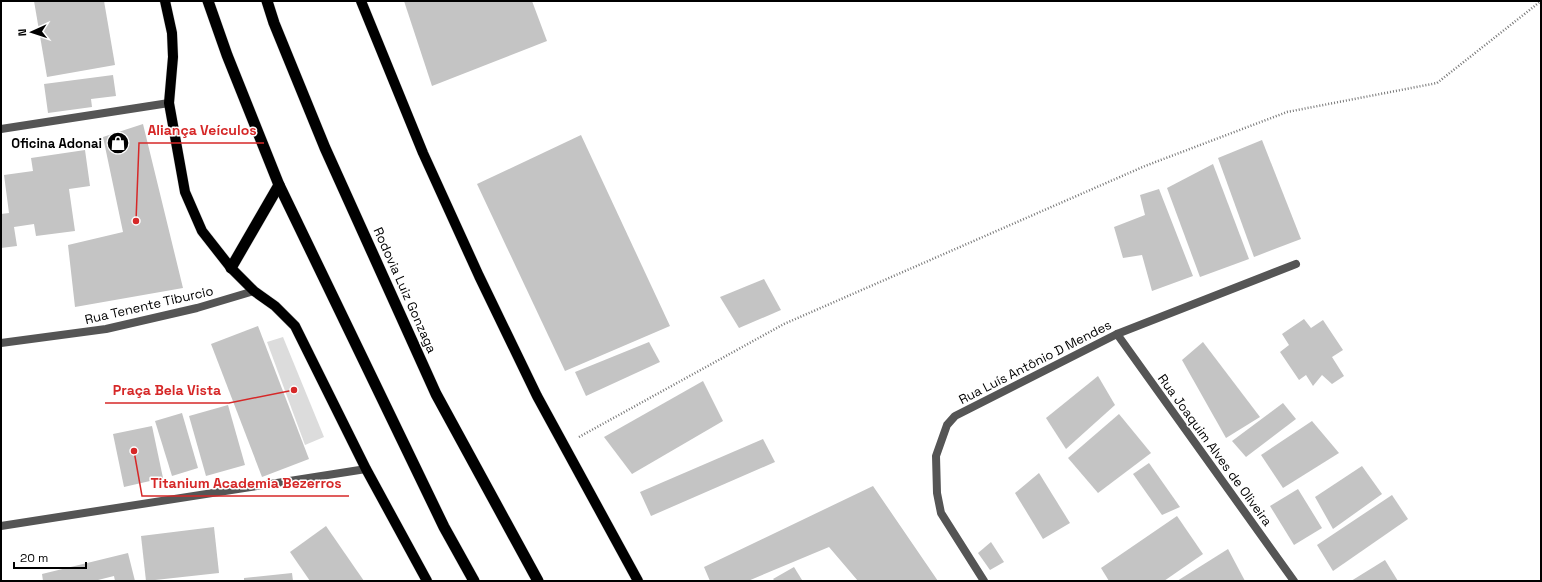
<svg xmlns="http://www.w3.org/2000/svg" width="1542" height="582" viewBox="0 0 1542 582" font-family="'Space Grotesk',sans-serif">
<rect width="100%" height="100%" fill="#fff"/>
<polygon fill="#dcdcdc" points="283,337 324,437 305,445 267,342"/>
<g fill="#c4c4c4">
<polygon points="34,1 104,1 115,65 47,77"/>
<polygon points="404,1 532,1 547,41 432,86"/>
<polygon points="113,75 116,96 91,99 92,107 48,113 44,84"/>
<polygon points="143,124 183,288 75,307 68,245 123,232 103,137"/>
<polygon points="581,135 670,326 565,371 477,184"/>
<polygon points="1262,140 1301,239 1254,257 1218,158"/>
<polygon points="85,150 90,186 69,189 75,231 36,236 34,224 14,227 17,246 1,248 1,214 9,213 4,175 33,171 31,158"/>
<polygon points="1213,164 1249,259 1200,277 1167,188"/>
<polygon points="1159,189 1193,276 1152,291 1142,255 1123,258 1114,227 1145,215 1140,195"/>
<polygon points="764,279 781,310 739,328 720,297"/>
<polygon points="1304,319 1311,328 1323,320 1343,350 1332,357 1344,376 1332,384 1322,375 1313,386 1306,375 1299,380 1280,352 1289,345 1282,334"/>
<polygon points="258,326 309,459 262,477 211,344"/>
<polygon points="649,342 660,362 586,396 575,372"/>
<polygon points="1203,342 1260,417 1226,438 1182,360"/>
<polygon points="1098,376 1115,405 1066,449 1046,418"/>
<polygon points="703,381 723,421 632,474 604,437"/>
<polygon points="1283,403 1296,419 1246,457 1232,441"/>
<polygon points="228,405 245,465 206,476 189,416"/>
<polygon points="182,413 198,468 172,476 155,421"/>
<polygon points="1119,414 1151,453 1098,493 1068,458"/>
<polygon points="1312,421 1339,453 1283,488 1261,455"/>
<polygon points="152,426 163,478 124,487 113,434"/>
<polygon points="763,439 775,462 651,516 640,492"/>
<polygon points="1149,463 1180,507 1162,515 1133,474"/>
<polygon points="1362,466 1382,494 1333,529 1315,497"/>
<polygon points="1039,473 1070,523 1043,539 1015,493"/>
<polygon points="873,486 938,581 858,581 829,547 748,581 710,581 704,567"/>
<polygon points="1298,489 1322,528 1294,545 1270,506"/>
<polygon points="1392,495 1408,519 1333,571 1317,545"/>
<polygon points="1177,516 1203,554 1164,581 1109,581 1101,568"/>
<polygon points="326,526 364,581 310,581 290,552"/>
<polygon points="214,527 219,573 146,581 141,536"/>
<polygon points="991,542 1004,562 990,570 978,553"/>
<polygon points="1228,549 1245,581 1177,581"/>
<polygon points="128,553 135,581 115,581 114,576 94,581 43,581 42,574"/>
<polygon points="1385,560 1398,581 1351,581"/>
<polygon points="794,567 802,580 775,581 773,579"/>
<polygon points="292,573 293,581 244,581 244,578"/>
</g>
<g fill="none" stroke-linecap="round" stroke-linejoin="round">
<g stroke="#dbdbdb" stroke-width="11">
<g id="primary">
<polyline points="165,1 172,33 173,57 169,103 185,192 202,231 231,268 254,291 275,306 295,326 366,469 427,581"/>
<polyline points="361,1 423,153 479,276 537,396 638,581"/>
</g>
</g>
<g stroke="#dbdbdb" stroke-width="12">
<g id="trunk">
<polyline points="208,1 227,55 279,185 444,527 474,581"/>
<polyline points="267,1 274,23 325,148 436,394 538,581"/>
<polyline points="231,268 279,185"/>
</g>
</g>
<polyline stroke="#777" stroke-width="2.5" stroke-dasharray="1 2" stroke-linecap="butt" points="579,437 784,324 1145,166 1287,112 1437,83 1541,1"/>
<g stroke="#555" stroke-width="8">
<polyline points="1,129 169,103"/>
<polyline points="1117,334 1294,581"/>
<polyline points="1,343 106,329 197,308 254,291"/>
<polyline points="1,526 366,469"/>
<polyline points="984,581 941,513 937,493 936,456 947,425 955,416 1117,334 1296,264"/>
</g>
<use href="#primary" stroke="#000" stroke-width="10"/>
<use href="#trunk" stroke="#000" stroke-width="11"/>
</g>
<defs>
<g id="shop-disc" transform="scale(1.15)"><circle r="9.5" fill="#000" stroke="#fff"/><path d="M-5-2.5h2.3a2.7 3.5 0 0 1 5.4 0H5L5.5 6h-11ZM-1.5-2.5h3a1.5 2.3 0 0 0-3 0Z" fill="#fff"/></g>
</defs>
<g fill-rule="evenodd">
<use href="#shop-disc" x="118" y="143"/>
</g>
<g text-anchor="middle" dominant-baseline="central" stroke-width="3" stroke-linejoin="round" paint-order="stroke">
<g font-size="13" font-weight="bold" fill="#000" stroke="#fff" text-anchor="end">
<text x="102" y="143">Oficina Adonai</text>
</g>
<g font-size="13" fill="#000" stroke="#fff">
<text transform="translate(405 290) rotate(66)">Rodovia Luiz Gonzaga</text>
<text transform="translate(149 305) rotate(-13)">Rua Tenente Tiburcio</text>
<text transform="translate(1035 362) rotate(-27)">Rua Luís Antônio D Mendes</text>
<text transform="translate(1215 450) rotate(54)">Rua Joaquim Alves de Oliveira</text>
</g>
</g>
<path fill="none" stroke="#d62828" stroke-width="1.5" d="M136 221L139 143H264M294 390L229 403H105M134 451L142 496H349"/>
<g fill="#d62828" stroke="#fff" stroke-width="1.5">
<circle cx="136" cy="221" r="4"/>
<circle cx="294" cy="390" r="4"/>
<circle cx="134" cy="451" r="4"/>
</g>
<g font-size="14" text-anchor="middle" font-weight="bold" fill="#d62828" stroke="#fff" stroke-width="3" stroke-linejoin="round" paint-order="stroke">
<text x="202" y="135">Aliança Veículos</text>
<text x="167" y="395">Praça Bela Vista</text>
<text x="246" y="488">Titanium Academia Bezerros</text>
</g>
<rect width="1542" height="582" fill="none" stroke="#000000" stroke-width="4"/>
<g transform="translate(32 32) rotate(267)" stroke="#ffffff" stroke-width="3" paint-order="stroke">
<path d="M0-3L7 15L0 10L-7 15Z" fill="#000000"/>
<text y="-6" font-size="11" font-weight="bold" text-anchor="middle" fill="#000000">N</text>
</g>
<path d="M14 562v6h72v-6" fill="none" stroke="#000000" stroke-width="2"/>
<text x="20" y="562" font-size="12" fill="#000000" stroke="#ffffff" stroke-width="3" paint-order="stroke">20 m</text>
</svg>
